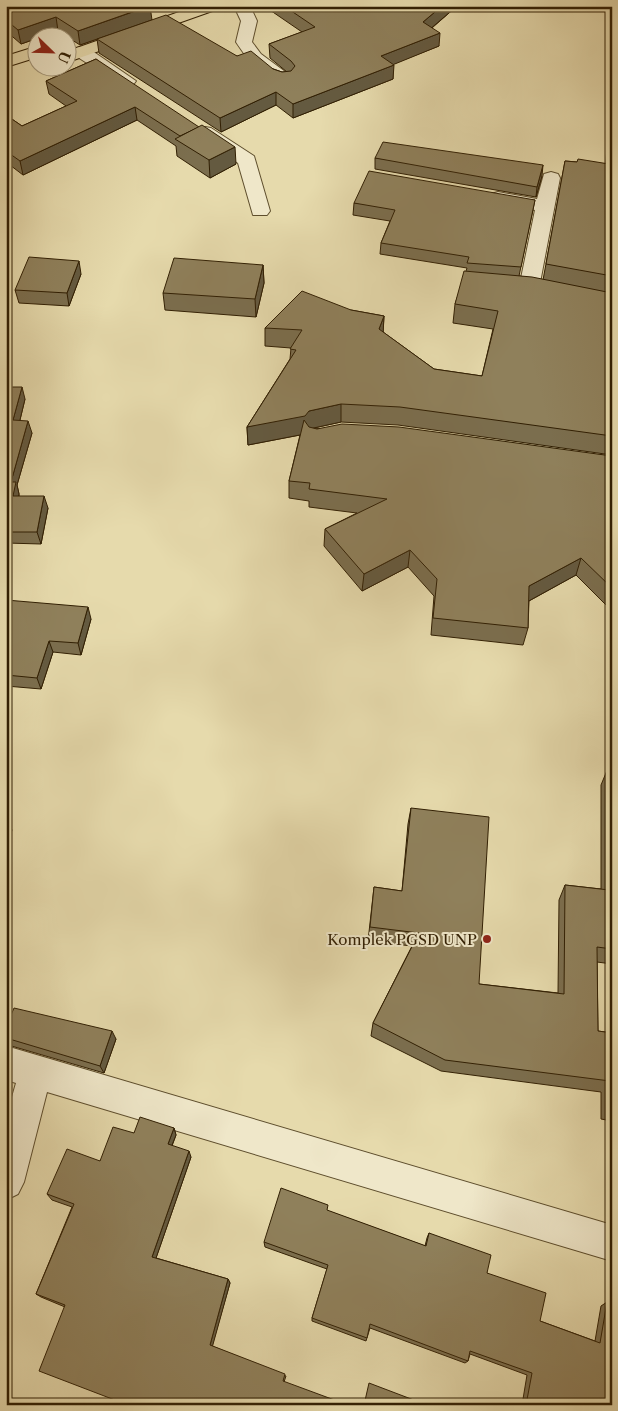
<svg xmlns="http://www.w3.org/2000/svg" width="618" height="1411" viewBox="0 0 618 1411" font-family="'Libre Caslon Text',serif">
<rect width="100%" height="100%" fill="#e6daac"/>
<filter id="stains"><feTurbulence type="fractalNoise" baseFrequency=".004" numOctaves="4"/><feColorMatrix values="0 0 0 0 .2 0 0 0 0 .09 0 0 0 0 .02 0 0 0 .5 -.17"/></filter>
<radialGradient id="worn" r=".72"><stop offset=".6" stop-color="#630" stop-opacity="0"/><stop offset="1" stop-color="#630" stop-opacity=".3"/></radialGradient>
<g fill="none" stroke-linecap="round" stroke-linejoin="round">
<g stroke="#5e4e2d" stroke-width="2">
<g id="minor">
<path d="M234,6H250L257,21L252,42L261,54L284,71L287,75L284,79C264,84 246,57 236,42L241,21Z"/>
<polygon points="82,47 88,48 136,81 133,85 121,85 76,56 74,52 76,48"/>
<polygon points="205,127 211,128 254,156 270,211 267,215 253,215 238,163 199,136 196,132 199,128"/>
<polygon points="551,172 558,174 560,178 539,288 536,293 529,294 522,293 519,288 535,210 491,202 488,198 491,194 498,192 537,199 544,174"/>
<polygon points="6,1046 612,1225 612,1261 47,1092 24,1182 18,1194 6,1200 6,1118 16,1083 6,1080"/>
</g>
</g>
<g stroke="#311f03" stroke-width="2">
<g id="highway">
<polygon points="196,6 220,6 218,9 68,62 68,51"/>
<polygon points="38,46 38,57 6,67 6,56"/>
</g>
</g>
<use href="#minor" fill="#efe7c9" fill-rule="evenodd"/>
<use href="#highway" fill="#e6daac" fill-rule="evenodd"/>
</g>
<g fill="#7b6e4e" stroke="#311f03">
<polygon points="6,6 152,20 80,45 58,31 21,44 6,31"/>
<polygon points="264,6 457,6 432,28 439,46 393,64 393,79 293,118 276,105 221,132 99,53 97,39 237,56 282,72 287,72 270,58 269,44 302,32"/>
<polygon points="612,55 612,455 398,425 341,422 314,428 612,456 612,611 576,575 529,601 528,628 523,645 431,635 434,596 408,567 362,591 324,546 325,529 357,513 309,507 309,501 289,498 289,481 300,435 248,445 247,427 290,359 291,348 265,346 265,328 351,310 384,316 383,332 434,369 482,376 493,329 453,323 455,304 467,268 380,254 381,243 390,221 353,215 354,203 535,200 519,276 543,280 565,161 577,162 606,164 611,59"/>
<polygon points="96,59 236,164 210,178 177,156 176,146 137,120 23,175 6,162 6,115 22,126 66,106 49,94 46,81"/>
<polygon points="375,158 542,176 536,197 375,169"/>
<polygon points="263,265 264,283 256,317 165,310 163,293"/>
<polygon points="81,274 69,306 19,303 15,290"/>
<polygon points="6,387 25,399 20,420 32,433 17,485 19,494 19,496 48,508 41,544 6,543"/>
<polygon points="6,600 91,619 81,655 53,652 41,689 6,686"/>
<polygon points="608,768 612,768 612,964 597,962 598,1031 612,1033 612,1121 601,1119 601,1092 441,1071 371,1036 373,1023 412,946 368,941 374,887 402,891 408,824 411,808 479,984 558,993 559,900 565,885 601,889 601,785"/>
<polygon points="6,1027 116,1039 104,1073 8,1045 6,1042"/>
<polygon points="174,1128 176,1135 172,1146 191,1157 156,1258 228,1279 230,1283 212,1346 286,1376 284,1382 120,1402 65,1307 41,1297 36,1294 72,1207 52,1200 47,1194 100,1161 134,1133"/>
<polygon points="328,1211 425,1246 427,1238 429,1233 487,1273 540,1321 595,1341 601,1306 607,1302 612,1405 522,1405 527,1375 470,1354 468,1361 465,1363 370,1328 366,1341 312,1321 312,1318 327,1269 265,1247 264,1242"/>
</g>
<g fill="#645a40" stroke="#311f03">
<polygon points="150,6 152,20 80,45 78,31"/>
<polygon points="442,6 457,6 422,36 423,22"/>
<polygon points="56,17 58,31 21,44 18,30"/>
<polygon points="440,33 439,46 380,70 381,56"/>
<polygon points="394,65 393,79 293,118 293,104"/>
<polygon points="276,92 276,105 221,132 220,118"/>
<polygon points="135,107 137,120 23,175 20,161"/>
<polygon points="235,147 236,164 210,178 209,160"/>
<polygon points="543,165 542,176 536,197 537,187"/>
<polygon points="79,261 81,274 69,306 67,293"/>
<polygon points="263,265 264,283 256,317 255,299"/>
<polygon points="384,316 383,335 379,329"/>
<polygon points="22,387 25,399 17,432 13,420"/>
<polygon points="341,404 341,422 309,429 305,434 248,445 247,427 309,411"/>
<polygon points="28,421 32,433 17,485 19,494 16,508 13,496 11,482"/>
<polygon points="44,496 48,508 41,544 37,532"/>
<polygon points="410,550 408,567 362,591 364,574"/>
<polygon points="581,558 576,575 525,603 529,586"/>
<polygon points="88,607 91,619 81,655 78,643"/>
<polygon points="49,641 53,652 41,689 37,678"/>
<polygon points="7,820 12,830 6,850 6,823"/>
<polygon points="112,1031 116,1039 104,1073 100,1066"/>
<polygon points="174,1128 176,1135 170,1150 168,1144"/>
<polygon points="189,1151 191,1157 155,1261 152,1257"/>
<polygon points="228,1279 230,1283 212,1348 210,1345"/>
</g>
<g fill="#8f805b" stroke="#311f03">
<polygon points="6,6 149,6 78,31 56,17 18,30 6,20"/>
<polygon points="284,6 442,6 423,22 440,33 381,56 394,65 293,104 276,92 220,118 97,39 166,15 237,56 251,51 273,69 282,72 291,71 295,66 291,61 269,44 315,27"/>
<polygon points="96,59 199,127 180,136 135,107 20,161 6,151 6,115 22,126 77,101 46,81"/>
<polygon points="612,108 612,276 546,264 565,161 577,162 578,159 609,164"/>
<polygon points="202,125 235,147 209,160 175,139"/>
<polygon points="383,142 543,165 537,187 375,158"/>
<polygon points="369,171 535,200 521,267 467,263 469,257 381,243 395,210 354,203"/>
<polygon points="29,257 79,261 67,293 15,290"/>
<polygon points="174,258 263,265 255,299 163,293"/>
<polygon points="464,271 532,277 612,293 612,436 400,407 341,404 309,411 305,416 247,427 296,350 290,349 302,330 265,328 302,291 351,310 384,316 379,329 434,369 482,376 498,311 455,304"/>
<polygon points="6,387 22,387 13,420 28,421 11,482 16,482 13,496 44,496 37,532 6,532"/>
<polygon points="304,420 309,427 317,429 342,424 399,427 612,456 612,588 581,558 529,586 528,628 433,618 437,579 410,550 364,574 325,529 387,499 309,489 310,483 289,481"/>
<polygon points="6,600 88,607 78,643 49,641 37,678 6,675"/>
<polygon points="608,768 612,768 612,949 597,947 598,1031 612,1033 612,1109 609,1109 610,1081 445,1060 373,1023 419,933 370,927 374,887 402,891 411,808 489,817 479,984 564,994 565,885 609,890"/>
<polygon points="14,1008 112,1031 100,1066 6,1038 6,1027"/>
<polygon points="140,1117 174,1128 168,1144 189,1151 152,1257 228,1279 210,1345 285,1374 283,1381 348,1405 119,1405 120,1402 39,1371 65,1305 36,1294 74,1204 47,1194 67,1149 100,1161 113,1127 134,1133"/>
<polygon points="281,1188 328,1205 327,1210 426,1246 429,1233 491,1255 487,1273 546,1293 540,1321 600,1343 607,1302 612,1304 612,1405 526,1405 532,1373 470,1351 468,1361 370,1324 367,1338 312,1318 328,1265 264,1242"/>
<polygon points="369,1383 427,1405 364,1405"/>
</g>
<circle fill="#8f2418" stroke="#efe7c9" stroke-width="2" cx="487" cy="939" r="5"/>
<g text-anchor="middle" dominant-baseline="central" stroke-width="4" stroke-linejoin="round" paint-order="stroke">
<g font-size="15" fill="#311f03" stroke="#efe7c9" text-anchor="end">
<text x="477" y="939">Komplek PGSD UNP</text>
</g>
</g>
<rect width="618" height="1411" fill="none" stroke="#e6daac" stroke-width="25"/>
<rect x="8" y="8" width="603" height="1396" fill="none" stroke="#311f03" stroke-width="2.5"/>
<rect x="12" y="12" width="593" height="1386" fill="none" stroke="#311f03"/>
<g transform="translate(52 52) rotate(113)"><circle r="24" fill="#efe7c9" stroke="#a3977a"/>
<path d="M0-4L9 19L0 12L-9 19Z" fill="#8f2418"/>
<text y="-8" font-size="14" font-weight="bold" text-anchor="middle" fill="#311f03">U</text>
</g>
<rect width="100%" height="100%" filter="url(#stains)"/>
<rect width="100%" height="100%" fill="url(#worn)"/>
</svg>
